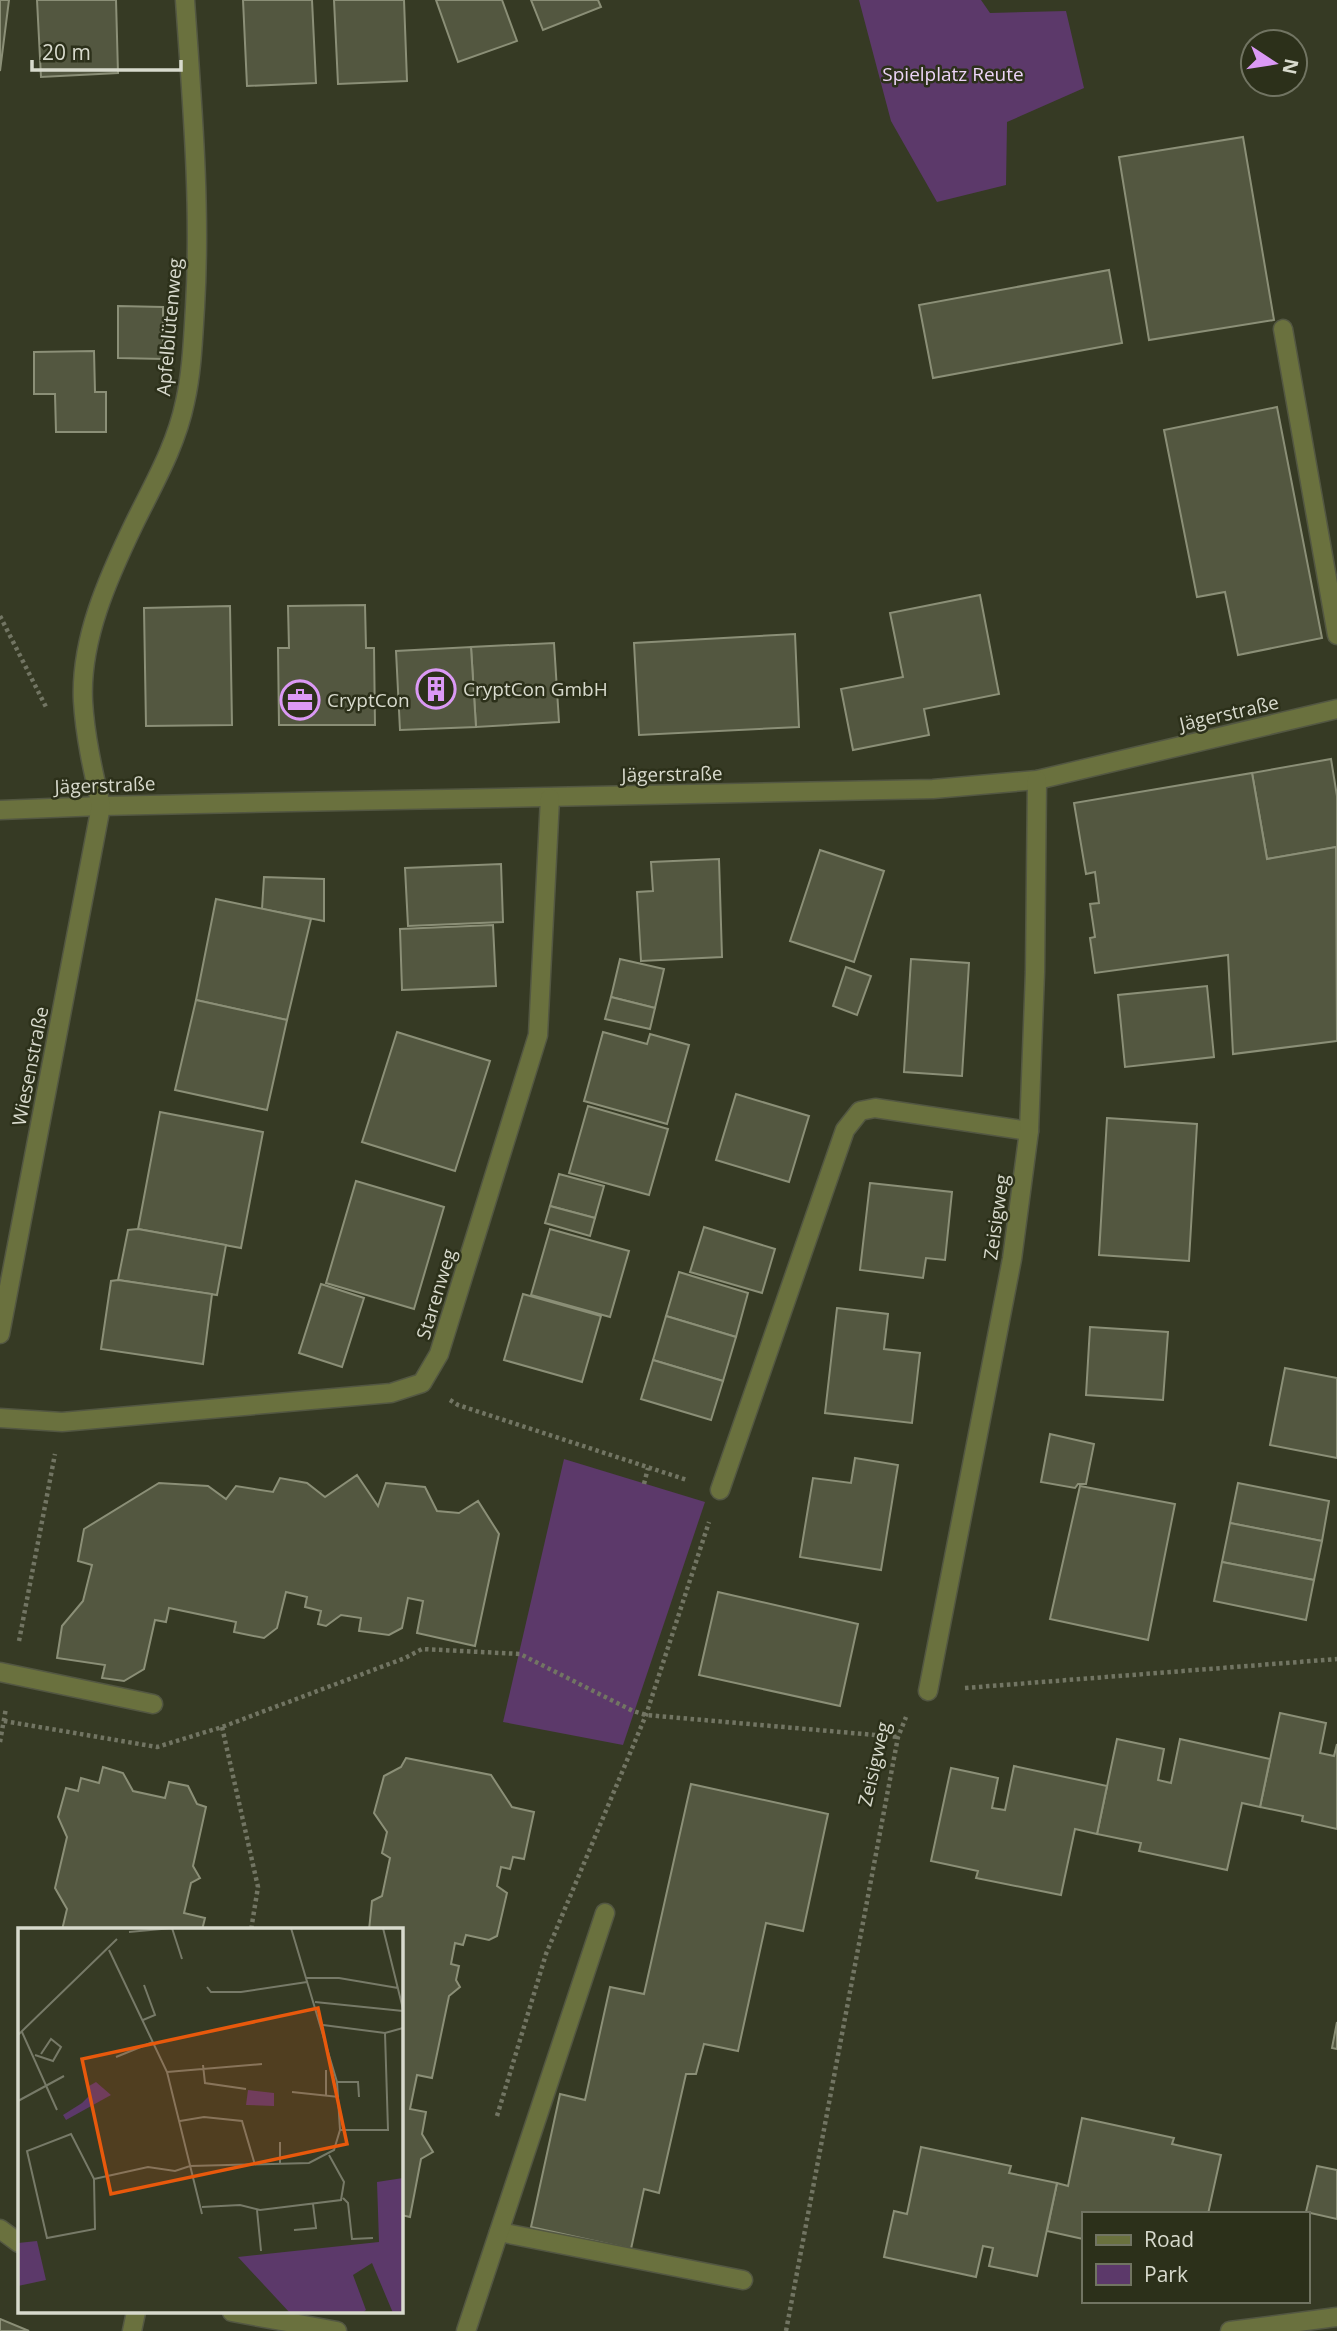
<svg xmlns="http://www.w3.org/2000/svg" width="1337" height="2331" viewBox="0 0 1337 2331" font-family="'Open Sans',sans-serif">
<rect width="100%" height="100%" fill="#363a24"/>
<g fill="#5c396a">
<polygon points="859,0 981,0 990,13 1066,11 1084,88 1007,122 1006,185 937,202 891,121"/>
<polygon points="564,1459 705,1502 623,1745 503,1722"/>
</g>
<g fill="#535740" stroke="#8b8f77" stroke-width="2">
<polygon points="0,0 9,0 0,71"/>
<polygon points="37,0 116,0 118,73 41,77"/>
<polygon points="243,0 312,0 316,83 247,86"/>
<polygon points="334,0 404,0 407,81 338,84"/>
<polygon points="436,0 502,0 517,41 458,62"/>
<polygon points="531,0 598,0 601,7 543,30"/>
<polygon points="1243,137 1274,320 1149,340 1119,157"/>
<polygon points="1109,270 1122,343 933,378 919,305"/>
<polygon points="118,306 163,307 163,359 118,358"/>
<polygon points="94,351 95,392 106,392 106,432 56,432 55,394 34,394 34,352"/>
<polygon points="1277,407 1322,638 1238,655 1225,592 1197,597 1164,430"/>
<polygon points="980,595 999,694 924,709 929,735 853,750 841,689 903,677 890,613"/>
<polygon points="365,605 366,648 374,648 375,725 279,725 278,648 289,648 288,606"/>
<polygon points="230,606 232,725 146,726 144,608"/>
<polygon points="795,634 799,727 639,735 634,643"/>
<polygon points="554,643 559,722 476,727 471,647"/>
<polygon points="471,647 476,727 400,730 396,651"/>
<polygon points="1331,759 1337,796 1337,847 1267,859 1252,773"/>
<polygon points="1252,773 1267,859 1336,847 1337,1041 1233,1054 1228,955 1095,973 1090,938 1095,937 1090,904 1099,903 1095,872 1086,874 1074,803"/>
<polygon points="820,850 884,871 854,962 790,941"/>
<polygon points="719,859 722,957 641,961 637,892 653,891 651,862"/>
<polygon points="501,864 503,922 408,926 405,868"/>
<polygon points="264,877 324,879 324,921 262,909"/>
<polygon points="216,899 311,919 287,1020 196,1000"/>
<polygon points="493,925 496,986 402,990 400,929"/>
<polygon points="620,959 664,969 655,1008 611,997"/>
<polygon points="911,959 969,963 962,1076 904,1072"/>
<polygon points="846,967 871,976 857,1015 833,1006"/>
<polygon points="1207,986 1214,1057 1125,1067 1118,995"/>
<polygon points="611,997 655,1008 650,1029 605,1019"/>
<polygon points="196,1000 287,1020 267,1110 175,1090"/>
<polygon points="397,1032 490,1061 455,1171 362,1142"/>
<polygon points="603,1032 647,1044 650,1034 689,1045 667,1124 584,1101"/>
<polygon points="736,1094 809,1116 789,1182 716,1160"/>
<polygon points="588,1106 668,1129 649,1195 569,1173"/>
<polygon points="160,1112 263,1132 241,1248 138,1229"/>
<polygon points="1107,1118 1197,1124 1189,1261 1099,1255"/>
<polygon points="559,1174 604,1186 595,1218 550,1206"/>
<polygon points="356,1181 444,1207 414,1309 326,1283"/>
<polygon points="870,1183 952,1192 945,1260 926,1258 923,1278 860,1270"/>
<polygon points="550,1206 595,1218 590,1236 545,1223"/>
<polygon points="704,1227 775,1249 762,1293 690,1272"/>
<polygon points="138,1229 226,1245 217,1295 118,1280 128,1230"/>
<polygon points="550,1229 629,1251 610,1317 531,1295"/>
<polygon points="679,1272 748,1293 736,1337 666,1316"/>
<polygon points="118,1280 212,1294 203,1364 101,1349 111,1281"/>
<polygon points="321,1284 364,1298 342,1367 299,1353"/>
<polygon points="523,1294 601,1316 582,1382 504,1360"/>
<polygon points="837,1308 888,1314 884,1349 920,1353 912,1423 825,1413"/>
<polygon points="666,1316 736,1337 723,1381 653,1360"/>
<polygon points="1090,1327 1168,1332 1163,1400 1086,1395"/>
<polygon points="653,1360 723,1381 711,1420 641,1399"/>
<polygon points="1285,1368 1337,1378 1337,1458 1270,1445"/>
<polygon points="1050,1434 1094,1444 1086,1484 1078,1484 1075,1488 1041,1482"/>
<polygon points="855,1458 898,1465 881,1570 800,1557 813,1478 851,1483"/>
<polygon points="357,1475 378,1506 386,1483 425,1487 437,1511 459,1513 478,1501 499,1534 475,1646 417,1633 423,1601 408,1598 402,1628 389,1635 359,1631 361,1618 341,1615 326,1626 318,1624 321,1611 305,1607 307,1597 286,1592 277,1628 264,1638 234,1632 236,1622 169,1608 166,1622 155,1620 144,1669 124,1681 102,1678 105,1665 57,1658 62,1626 83,1601 92,1565 78,1561 84,1529 159,1483 208,1486 226,1499 236,1486 273,1492 280,1478 307,1483 325,1497"/>
<polygon points="1238,1483 1329,1501 1322,1541 1230,1523"/>
<polygon points="1080,1486 1175,1504 1148,1640 1050,1619"/>
<polygon points="1230,1523 1322,1541 1314,1580 1222,1562"/>
<polygon points="1222,1562 1314,1580 1306,1620 1214,1601"/>
<polygon points="718,1592 858,1624 840,1706 699,1675"/>
<polygon points="1280,1713 1326,1723 1320,1753 1334,1756 1337,1744 1337,1829 1302,1821 1303,1816 1260,1807"/>
<polygon points="1117,1739 1164,1749 1158,1780 1171,1783 1180,1739 1270,1759 1260,1807 1242,1803 1227,1870 1139,1851 1141,1843 1097,1834"/>
<polygon points="406,1758 491,1775 512,1807 534,1812 524,1859 513,1857 510,1869 501,1867 497,1886 507,1893 497,1936 489,1940 466,1935 463,1945 455,1943 451,1964 459,1966 456,1980 460,1987 449,1996 432,2078 417,2075 410,2109 426,2112 422,2134 433,2152 421,2159 410,2217 401,2215 401,1930 369,1930 372,1901 382,1896 390,1858 382,1853 387,1832 374,1813 384,1776 401,1767"/>
<polygon points="1014,1766 1107,1786 1097,1834 1075,1829 1061,1895 976,1878 978,1871 931,1861 951,1768 998,1778 992,1808 1005,1810"/>
<polygon points="103,1767 123,1773 133,1791 165,1798 169,1782 188,1786 197,1804 206,1807 193,1866 200,1878 191,1883 184,1913 205,1918 202,1930 62,1930 67,1909 55,1888 67,1837 58,1817 66,1788 78,1791 81,1778 99,1783"/>
<polygon points="691,1784 828,1814 803,1931 766,1923 738,2051 704,2044 696,2074 686,2074 659,2193 644,2189 631,2249 531,2227 560,2094 585,2100 610,1987 644,1994"/>
<polygon points="1337,2022 1337,2049 1332,2048"/>
<polygon points="1082,2118 1174,2138 1172,2144 1221,2155 1208,2214 1083,2214 1083,2239 1047,2231 1057,2183 1068,2186"/>
<polygon points="921,2147 1011,2166 1009,2173 1057,2183 1037,2276 989,2266 993,2248 983,2246 976,2277 884,2257 894,2211 907,2214"/>
<polygon points="1317,2166 1337,2170 1337,2219 1306,2212"/>
<polygon points="0,2319 29,2331 0,2331"/>
</g>
<g fill="none" stroke-linecap="round" stroke-linejoin="round">
<g stroke="#535742" stroke-width="21">
<g id="minor">
<polyline points="1283,329 1337,635"/>
<polyline points="0,810 101,806 933,789 1037,780 1337,709"/>
<path d="M0,1334L101,806C93,771 85,736 83,701C80,640 108,578 134,524C153,485 176,446 185,402C192,371 193,339 195,307C201,205 192,102 185,0"/>
<polyline points="0,1418 62,1422 391,1393 422,1383 439,1354 538,1035 550,798"/>
<polyline points="720,1490 845,1130 860,1111 875,1108 1029,1131"/>
<polyline points="0,1672 153,1704"/>
<polyline points="928,1691 1012,1259 1029,1131 1035,972 1037,780"/>
<polyline points="0,2229 19,2243"/>
<polyline points="499,2232 743,2280"/>
<polyline points="232,2312 337,2331"/>
<polyline points="132,2331 136,2312"/>
<polyline points="466,2331 605,1913"/>
<polyline points="1230,2331 1337,2317"/>
</g>
</g>
<g stroke="#727563" stroke-width="4.5" stroke-dasharray="3.5 3.5" stroke-linecap="butt">
<polyline points="0,616 46,707"/>
<polyline points="450,1400 458,1405 687,1480"/>
<polyline points="644,1484 648,1468"/>
<polyline points="19,1641 55,1454"/>
<polyline points="965,1688 1337,1659"/>
<polyline points="4,1721 157,1747 222,1727 405,1658 422,1649 520,1654 633,1711 646,1715 898,1737"/>
<polyline points="222,1727 258,1887 251,1930"/>
<polyline points="0,1742 6,1708"/>
<polyline points="497,2116 546,1954 646,1715 709,1522"/>
<polyline points="786,2331 898,1737 906,1717"/>
</g>
<use href="#minor" stroke="#6a713e" stroke-width="18"/>
</g>
<defs>
<g id="building-ring" transform="scale(2.0125)"><circle r="9.5" fill="#2c301a" stroke="#db99f5" stroke-width="1.5"/><path d="M-4-6H4V6H1V3H-1V6H-4ZM-2.5-4.3h1.7v1.8h-1.7ZM.8-4.3h1.7v1.8H.8ZM-2.5-1h1.7V.8h-1.7ZM.8-1h1.7V.8H.8Z" fill="#db99f5"/></g>
<g id="office-ring" transform="scale(2.0125)"><circle r="9.5" fill="#2c301a" stroke="#db99f5" stroke-width="1.5"/><path d="M-6-3h4V-5.5h4V-3h4V5H-6ZM-1-4.5V-3h2v-1.5ZM-6 0V1H6V0Z" fill="#db99f5"/></g>
</defs>
<g fill-rule="evenodd">
<use href="#building-ring" x="436" y="689"/>
<use href="#office-ring" x="300" y="700"/>
</g>
<g text-anchor="middle" dominant-baseline="central" stroke-width="5" stroke-linejoin="round" paint-order="stroke">
<g font-size="19" fill="#ecd4f7" stroke="#2c301a">
<text x="953" y="74">Spielplatz Reute</text>
</g>
<g font-size="19" fill="#d8dacd" stroke="#2c301a">
<text transform="translate(169 327) rotate(-85)">Apfelblütenweg</text>
<text transform="translate(1229 713) rotate(-13)">Jägerstraße</text>
<text transform="translate(672 774) rotate(-1)">Jägerstraße</text>
<text transform="translate(105 785) rotate(-2)">Jägerstraße</text>
<text transform="translate(30 1066) rotate(-79)">Wiesenstraße</text>
<text transform="translate(996 1217) rotate(-82)">Zeisigweg</text>
<text transform="translate(436 1294) rotate(-73)">Starenweg</text>
<text transform="translate(874 1764) rotate(-77)">Zeisigweg</text>
</g>
<g font-size="19" fill="#d8dacd" stroke="#2c301a" text-anchor="start">
<text x="463" y="689">CryptCon GmbH</text>
<text x="327" y="700">CryptCon</text>
</g>
</g>
<g transform="translate(18 1928)">
<rect width="385" height="385" fill="#363a24"/>
<path d="M78,154L93,167L48,192L45,187L64,175L73,166L71,158ZM230,162L256,165V178L228,177ZM385,250V385H375L354,335L335,347L348,382L344,385H272L220,329L361,314L359,254ZM19,313L28,352L0,358V315Z" fill="#5c396a"/>
<path fill="none" stroke="#777a68" stroke-width="2" d="M154,0L164,31M365,0L385,81M111,4L154,0M91,22L149,144L184,286M288,50H321L380,60M189,59L193,64H223L289,54M297,74L385,83M125,92L137,87L126,57M305,97L367,105L385,100M4,104L39,182M0,107L99,11M17,127L35,133L43,119L33,111L23,126M98,129L135,114M185,137L187,155L228,161M308,142V167M149,144L244,136M319,154H340L341,169M274,164L321,169M0,173L46,148M162,193L186,189L224,193L237,237M322,202H370L367,105M53,206L76,251L77,301L29,310L9,223ZM262,214V236M76,251L130,239L157,243L172,238L291,235L316,222L322,202L319,154L273,0M325,270L330,275L334,311L355,310M184,279L222,277L242,282L323,272L326,254L311,227M239,282L243,323M276,302L298,300L295,276"/>
<path fill="#e8590c" fill-opacity="0.15" stroke="#e8590c" stroke-width="3.5" d="M300,80L329,216L93,266L64,131Z"/>
<rect width="385" height="385" fill="none" stroke="#d8dacd" stroke-width="3.5"/>
</g>
<rect x="1082" y="2212" width="228" height="91" fill="#2c301a" stroke="#717462" stroke-width="2"/>
<rect x="1096" y="2235" width="35" height="10" fill="#6a713e" stroke="#717462" stroke-width="2"/>
<text x="1144" y="2247" font-size="21" fill="#d8dacd">Road</text>
<rect x="1096" y="2264" width="35" height="21" fill="#5c396a" stroke="#717462" stroke-width="2"/>
<text x="1144" y="2282" font-size="21" fill="#d8dacd">Park</text>
<g transform="translate(1274 63) rotate(102)"><circle r="33" fill="#2c301a" stroke="#717462" stroke-width="2"/>
<path d="M0-5L12 26L0 18L-12 26Z" fill="#db99f5"/>
<text y="-10" font-size="19" font-weight="bold" text-anchor="middle" fill="#d8dacd">N</text>
</g>
<path d="M32 60v10h149v-10" fill="none" stroke="#d8dacd" stroke-width="3.5"/>
<text x="42" y="60" font-size="21" fill="#d8dacd" stroke="#2c301a" stroke-width="5" paint-order="stroke">20 m</text>
</svg>
